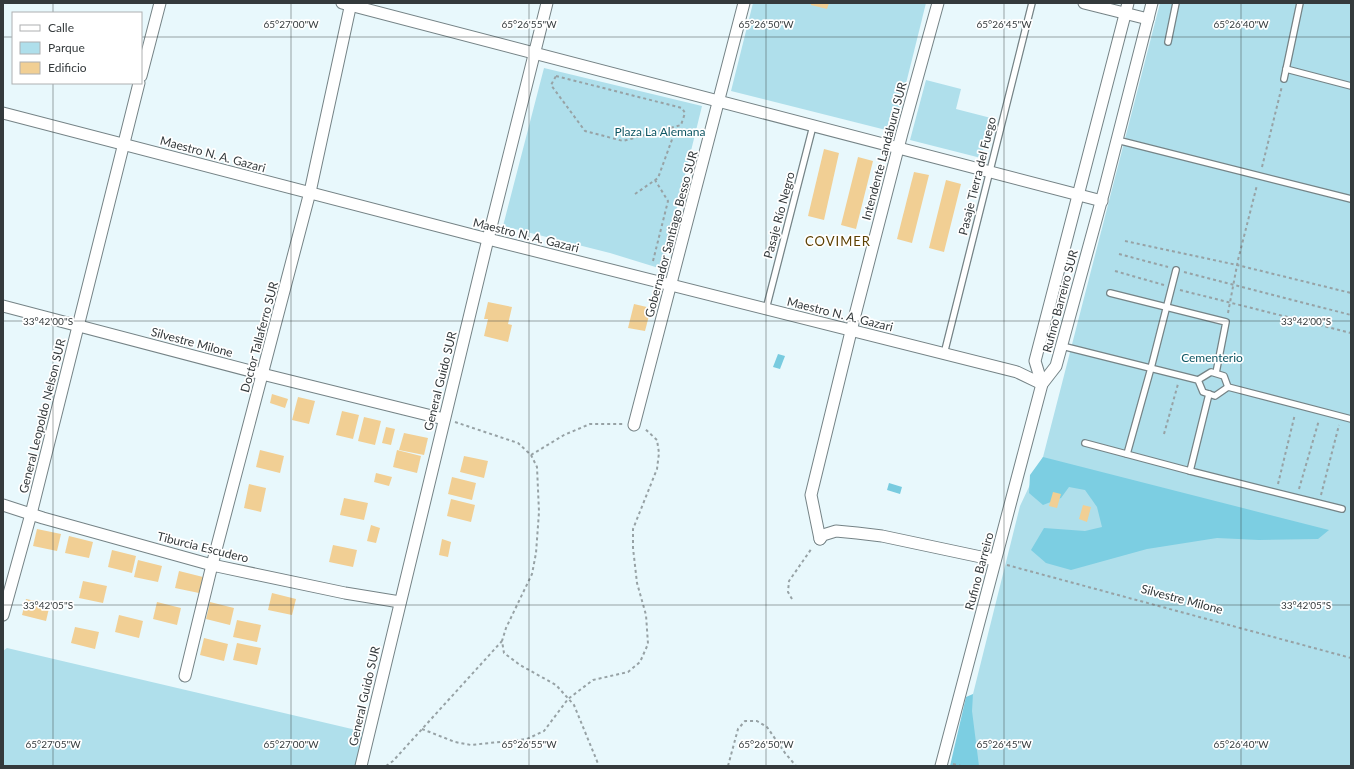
<svg xmlns="http://www.w3.org/2000/svg" width="1354" height="769" viewBox="0 0 1354 769" font-family="Lato,sans-serif">
<rect width="100%" height="100%" fill="#e8f8fc"/>
<g fill="#afdfeb">
<polygon points="753,3 926,3 894,132 731,91"/>
<polygon points="1160,3 1351,3 1351,766 955,766 1020,506 1043,457"/>
<polygon points="544,68 702,106 662,269 610,253 503,226"/>
<polygon points="926,80 961,89 956,109 991,118 981,158 910,140"/>
<polygon points="7,648 369,733 361,766 3,766 3,651"/>
</g>
<g fill="#7ccee2">
<polygon points="1043,457 1329,530 1318,539 1259,540 1217,538 1147,549 1071,570 1046,563 1031,550 1044,528 1085,531 1102,527 1097,507 1085,490 1069,487 1061,498 1043,505 1029,493 1030,475"/>
<polygon points="973,694 972,711 979,766 950,766 966,697"/>
</g>
<g fill="#78cbdf">
<polygon points="778,354 785,356 780,369 773,367"/>
<polygon points="889,483 902,487 900,494 887,490"/>
</g>
<g fill="#f1cf94">
<polygon points="811,3 829,3 827,9 811,5"/>
<polygon points="824,149 839,153 824,220 808,216"/>
<polygon points="858,157 873,161 856,229 841,225"/>
<polygon points="914,172 929,175 912,243 897,239"/>
<polygon points="946,180 961,184 944,252 929,248"/>
<polygon points="488,302 512,307 508,324 512,325 508,342 484,336 488,319 484,319"/>
<polygon points="634,304 651,308 645,331 628,328"/>
<polygon points="272,394 288,399 285,408 270,403"/>
<polygon points="298,397 315,401 309,424 292,420"/>
<polygon points="342,411 359,415 353,439 336,435"/>
<polygon points="364,417 381,421 375,445 358,441"/>
<polygon points="386,427 395,429 391,445 382,443"/>
<polygon points="404,433 428,438 424,455 399,450"/>
<polygon points="260,450 284,456 280,473 256,467"/>
<polygon points="397,450 421,456 417,473 393,467"/>
<polygon points="464,456 488,461 484,478 460,472"/>
<polygon points="376,473 392,477 389,486 374,482"/>
<polygon points="452,477 476,483 472,500 448,494"/>
<polygon points="249,484 266,488 261,512 244,508"/>
<polygon points="1053,492 1061,494 1057,508 1049,506"/>
<polygon points="344,498 368,503 364,520 340,515"/>
<polygon points="451,499 475,505 471,522 447,516"/>
<polygon points="1083,505 1091,507 1087,522 1079,519"/>
<polygon points="371,525 380,528 376,543 367,541"/>
<polygon points="37,529 61,534 57,551 33,546"/>
<polygon points="69,536 93,542 89,558 65,553"/>
<polygon points="442,539 451,542 448,557 439,555"/>
<polygon points="333,545 357,550 353,567 329,562"/>
<polygon points="112,550 136,556 132,573 108,567"/>
<polygon points="138,560 162,566 158,582 134,577"/>
<polygon points="179,571 203,577 199,593 175,588"/>
<polygon points="83,581 107,586 103,603 79,598"/>
<polygon points="272,593 296,599 292,615 268,610"/>
<polygon points="26,599 50,604 46,621 22,615"/>
<polygon points="157,602 181,608 177,625 153,619"/>
<polygon points="210,602 234,608 230,625 206,619"/>
<polygon points="119,615 143,621 139,638 115,632"/>
<polygon points="237,620 261,625 257,642 233,637"/>
<polygon points="75,627 99,632 95,649 71,643"/>
<polygon points="204,638 228,644 224,661 200,655"/>
<polygon points="237,643 261,648 257,665 233,660"/>
</g>
<g fill="none" stroke-linecap="round" stroke-linejoin="round">
<g stroke="#758386" stroke-width="8">
<g id="service">
<polyline points="1168,42 1176,3"/>
<polyline points="1286,69 1351,86"/>
<polyline points="1284,79 1300,3"/>
<polyline points="1117,140 1351,199"/>
<polyline points="1110,293 1226,322 1216,373"/>
<polyline points="766,309 813,126"/>
<polyline points="1062,346 1198,380 1203,392 1215,396 1228,387 1351,419"/>
<polyline points="944,354 1032,3"/>
<polyline points="1198,380 1211,372 1224,376 1228,387"/>
<polyline points="1085,443 1190,471 1209,394"/>
<polyline points="1127,454 1151,368 1176,270"/>
<polyline points="1190,471 1342,509"/>
</g>
</g>
<g stroke="#758386" stroke-width="13">
<g id="minor">
<polyline points="342,3 1102,201"/>
<polyline points="1084,3 1148,19"/>
<polyline points="141,76 160,3"/>
<polyline points="3,113 488,239 1017,372 1042,384"/>
<polyline points="3,306 262,374 444,419"/>
<polyline points="1042,384 1035,361 1128,3"/>
<polyline points="634,425 744,3"/>
<polyline points="3,505 43,518 212,565 345,593 400,602"/>
<polyline points="820,539 811,495 855,315 902,133 938,3"/>
<polyline points="820,539 823,535 836,531 857,533 882,536 995,560"/>
<polyline points="3,615 31,514 139,83"/>
<polyline points="185,676 212,565 310,192 351,3"/>
<polyline points="361,766 488,239 547,3"/>
<polyline points="941,766 1042,384 1056,366 1104,191 1152,3"/>
</g>
</g>
<g stroke="#97a2a5" stroke-width="2" stroke-dasharray="3 3" stroke-linecap="butt">
<polygon points="556,76 682,108 685,113 681,125 623,141 585,131 551,85"/>
<polyline points="1262,167 1282,86"/>
<polyline points="635,194 658,178 674,134 672,127"/>
<polyline points="1125,241 1237,265 1351,293"/>
<polyline points="1119,254 1168,267"/>
<polyline points="653,261 668,201 655,180"/>
<polyline points="1115,271 1164,285"/>
<polyline points="1184,272 1351,315"/>
<polyline points="1180,290 1351,333"/>
<polyline points="1228,313 1238,260 1257,185"/>
<polyline points="455,422 518,443 531,455 537,467 539,512 536,553 532,574 506,628 502,641 504,653 520,665 556,685 574,705 599,766"/>
<polyline points="1164,434 1178,384"/>
<polyline points="531,455 564,435 590,424 624,424"/>
<polyline points="1278,484 1295,414"/>
<polyline points="1299,489 1319,420"/>
<polyline points="1321,495 1339,425"/>
<polyline points="1007,565 1351,658"/>
<polyline points="792,599 788,592 789,581 812,548"/>
<polyline points="422,729 455,742 471,745 527,739 544,731 568,699 593,680 628,672 640,662 648,644 646,615 637,583 633,548 633,529 657,469 659,453 657,440 644,428"/>
<polyline points="953,764 961,766"/>
<polyline points="386,766 393,761 502,641"/>
<polyline points="728,766 738,729 745,721 757,721 767,727 785,753 796,766"/>
</g>
<use href="#service" stroke="#fff" stroke-width="5.5"/>
<use href="#minor" stroke="#fff" stroke-width="11"/>
</g>
<path fill="none" stroke="#343a3c" stroke-width="1" stroke-opacity="0.45" d="M53,3V13M291,3V766M529,3V766M766,3V766M1004,3V766M1241,3V766M3,37H13M141,37H1351M53,83V766M3,321H1351M3,605H1351"/>
<g text-anchor="middle" dominant-baseline="central" stroke-width="3.5" stroke-linejoin="round" paint-order="stroke">
<g font-size="12" fill="#0e5664" stroke="#fff">
<text x="660" y="131">Plaza La Alemana</text>
<text x="1212" y="357">Cementerio</text>
</g>
<g font-size="12" fill="#343a3c" stroke="#fff">
<text transform="translate(884 151) rotate(-75)">Intendente Landáburu SUR</text>
<text transform="translate(213 154) rotate(15)">Maestro N. A. Gazari</text>
<text transform="translate(977 176) rotate(-76)">Pasaje Tierra del Fuego</text>
<text transform="translate(779 215) rotate(-75)">Pasaje Río Negro</text>
<text transform="translate(671 234) rotate(-75)">Gobernador Santiago Besso SUR</text>
<text transform="translate(526 235) rotate(14)">Maestro N. A. Gazari</text>
<text transform="translate(1060 301) rotate(-75)">Rufino Barreiro SUR</text>
<text transform="translate(840 314) rotate(14)">Maestro N. A. Gazari</text>
<text transform="translate(259 337) rotate(-75)">Doctor Tallaferro SUR</text>
<text transform="translate(192 342) rotate(15)">Silvestre Milone</text>
<text transform="translate(440 381) rotate(-76)">General Guido SUR</text>
<text transform="translate(42 416) rotate(-76)">General Leopoldo Nelson SUR</text>
<text transform="translate(203 547) rotate(14)">Tiburcia Escudero</text>
<text transform="translate(979 571) rotate(-75)">Rufino Barreiro</text>
<text transform="translate(1182 599) rotate(15)">Silvestre Milone</text>
<text transform="translate(364 696) rotate(-77)">General Guido SUR</text>
</g>
<g font-size="13" letter-spacing="1" fill="#5c4002" stroke="#fff">
<text x="838" y="241">COVIMER</text>
</g>
</g>
<g font-size="10" text-anchor="middle" fill="#343a3c" stroke="#fff" stroke-width="3.5" stroke-linejoin="round" paint-order="stroke">
<text x="291" y="28">65°27'00"W</text>
<text x="529" y="28">65°26'55"W</text>
<text x="766" y="28">65°26'50"W</text>
<text x="1004" y="28">65°26'45"W</text>
<text x="1241" y="28">65°26'40"W</text>
<text x="48" y="325">33°42'00"S</text>
<text x="1306" y="325">33°42'00"S</text>
<text x="48" y="609">33°42'05"S</text>
<text x="1306" y="609">33°42'05"S</text>
<text x="53" y="748">65°27'05"W</text>
<text x="291" y="748">65°27'00"W</text>
<text x="529" y="748">65°26'55"W</text>
<text x="766" y="748">65°26'50"W</text>
<text x="1004" y="748">65°26'45"W</text>
<text x="1241" y="748">65°26'40"W</text>
</g>
<rect width="1354" height="769" fill="none" stroke="#343a3c" stroke-width="8"/>
<rect x="12" y="12" width="130" height="72" fill="#ffffff" stroke="#aeb0b1"/>
<rect x="20" y="25" width="20" height="6" fill="#ffffff" stroke="#aeb0b1"/>
<text x="48" y="32" font-size="12" fill="#343a3c">Calle</text>
<rect x="20" y="42" width="20" height="12" fill="#afdfeb" stroke="#aeb0b1"/>
<text x="48" y="52" font-size="12" fill="#343a3c">Parque</text>
<rect x="20" y="62" width="20" height="12" fill="#f1cf94" stroke="#aeb0b1"/>
<text x="48" y="72" font-size="12" fill="#343a3c">Edificio</text>
</svg>
